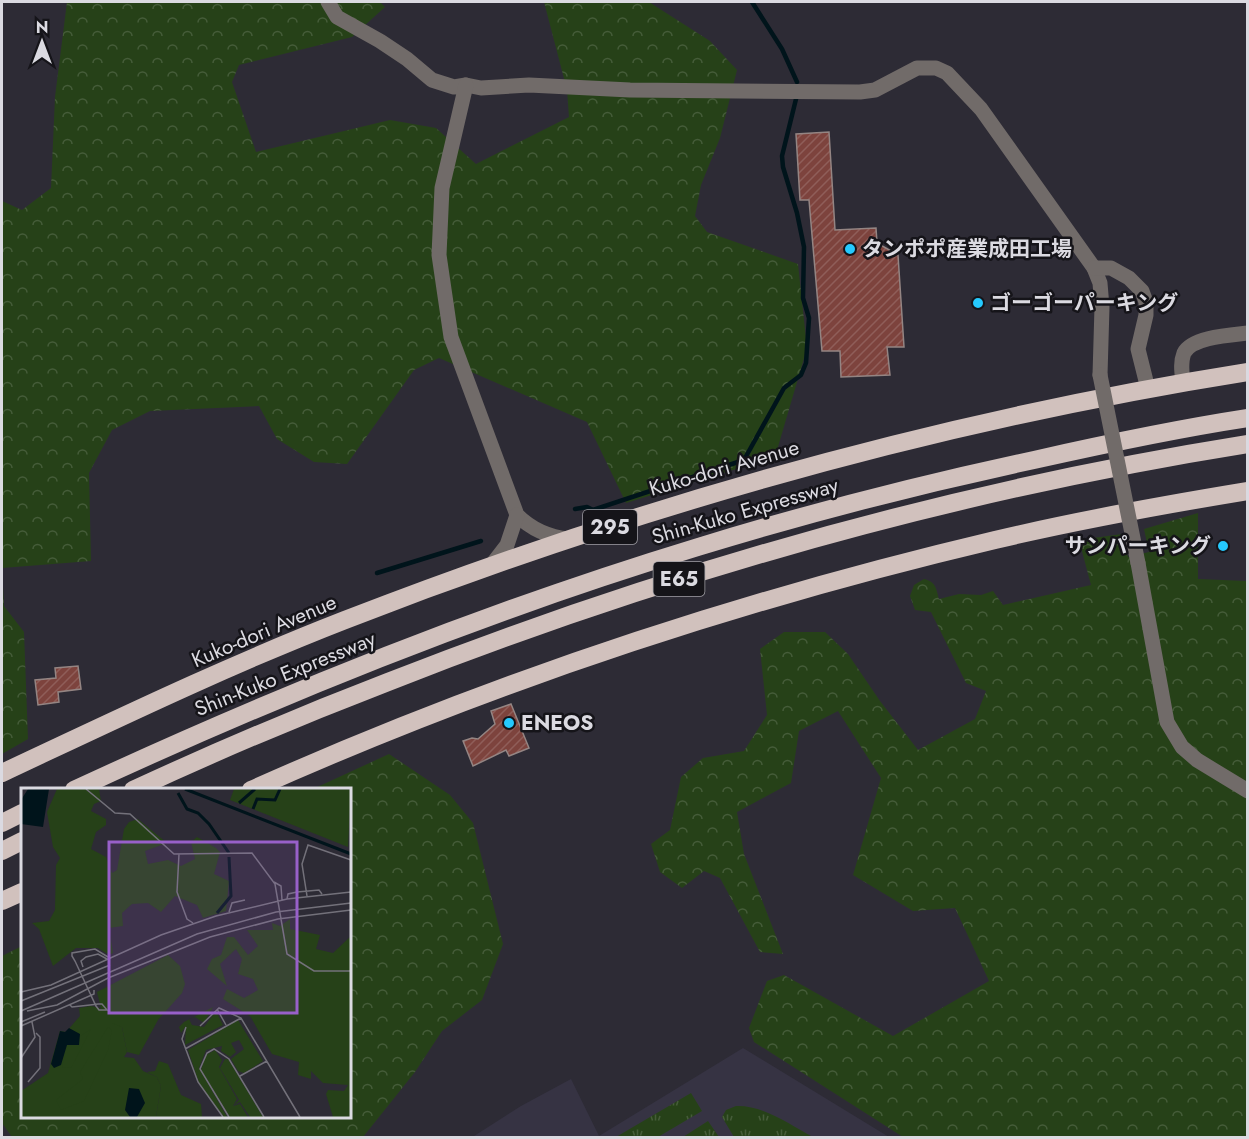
<svg xmlns="http://www.w3.org/2000/svg" width="1249" height="1139" viewBox="0 0 1249 1139" font-family="Jost,'Noto Sans JP',sans-serif">
<defs>
<pattern id="grass-tufts" width="24" height="20" patternUnits="userSpaceOnUse" patternTransform="scale(1.5)"><rect width="24" height="20" fill="#264118"/><path d="M3 7l-1-3M5 7V3M7 7l1-3M15 17l-1-3M17 17v-4M19 17l1-3" fill="none" stroke="#455c39"/></pattern>
<pattern id="forest-crowns" width="20" height="18" patternUnits="userSpaceOnUse" patternTransform="scale(1.5)"><rect width="20" height="18" fill="#264118"/><path d="M2 6a3 3 0 1 1 6 0M12 15a3 3 0 1 1 6 0" fill="none" stroke="#455c39"/></pattern>
<pattern id="building-hatch" width="6" height="6" patternUnits="userSpaceOnUse" patternTransform="scale(1.5)"><rect width="6" height="6" fill="#7d433d"/><path d="M-1 1l2-2M0 6l6-6M5 7l2-2" fill="none" stroke="#8f5e59"/></pattern>
</defs>
<rect width="100%" height="100%" fill="#2d2b35"/>
<polygon fill="#363343" points="743,1048 889,1137 471,1138 521,1106 571,1079 599,1136"/>
<g fill="url(#grass-tufts)">
<polygon points="691,1093 702,1111 658,1137 616,1137"/>
<path d="M736,1106C764,1105 790,1125 813,1137H734L722,1117L726,1110Z"/>
<polygon points="708,1121 719,1137 683,1137"/>
</g>
<g fill="url(#forest-crowns)">
<polygon points="67,2 380,2 385,7 352,37 239,65 232,82 256,152 390,120 436,128 476,164 569,117 567,90 544,2 649,2 710,41 737,70 720,138 701,185 695,216 707,232 798,264 807,348 775,457 626,503 587,422 439,358 414,370 347,464 314,462 277,439 259,406 150,411 112,430 89,473 91,561 2,568 4,606 24,632 28,739 2,754 2,201 22,210 51,188 55,97"/>
<path d="M1198,513V579L1247,581V1137H903L754,1042L749,1028L767,981L784,975L893,1036L989,981L955,908L913,911L853,875L881,778L838,711L799,731L791,783L737,812L744,854L783,954L760,952L720,878L704,871L682,888L660,872L651,844L670,830L681,777L703,758L744,751L767,715L760,649L784,632H825L848,654L880,701L918,750L975,719L986,691L966,683L931,612L915,610L910,596L914,585L924,579C936,582 936,588 939,599L959,594L981,595L993,591L1003,605L1091,585L1079,540L1122,534L1128,557L1149,552L1144,529Z"/>
<polygon points="389,754 450,795 473,823 503,944 482,1000 442,1031 415,1072 363,1137 12,1137 2,1123 2,956 22,946 22,1116 350,1116 350,790 313,789"/>
</g>
<g fill="none" stroke-linecap="round" stroke-linejoin="round">
<g stroke="#00141b" stroke-width="4.5">
<polyline points="752,2 782,49 797,82"/>
<polyline points="575,509 587,507 593,510 744,460 784,388 801,375 806,363 809,318 803,298 804,247 797,213 783,167 782,156 796,99"/>
<polyline points="377,573 481,541"/>
</g>
</g>
<g fill="url(#building-hatch)" stroke="#948583" stroke-width="1.5">
<polygon points="829,132 835,230 876,228 877,243 898,255 904,347 887,347 890,375 841,377 840,351 822,351 809,200 800,200 796,134"/>
<polygon points="78,666 81,689 58,692 59,702 38,705 35,680 56,678 55,668"/>
<polygon points="511,704 529,748 509,756 506,750 473,766 463,741 472,738 478,739 495,724 491,711"/>
</g>
<g fill="none" stroke-linecap="round" stroke-linejoin="round">
<g stroke="#716b69" stroke-width="15">
<polyline points="328,2 337,17 380,41 407,59 432,80 454,87 466,85 481,88 529,85 630,90 860,92 875,90 917,68 936,68 947,73 981,109 1094,268 1100,283 1102,307 1100,375"/>
<path d="M466,85L442,188L439,255L451,337L517,515C531,529 549,537 569,539"/>
<polyline points="1094,268 1111,268 1129,278 1142,291 1146,302 1146,315 1138,349 1148,389"/>
<path d="M1183,383C1182,373 1180,363 1184,353C1192,337 1231,335 1248,333"/>
<polyline points="1138,563 1167,722 1182,747 1197,760 1248,791"/>
<polyline points="490,567 507,545 517,515"/>
</g>
<g stroke="#d1c1bd" stroke-width="18">
<path d="M2,773C115,720 229,665 345,620C636,507 939,421 1248,372"/>
<path d="M74,790C276,696 484,612 698,547C809,513 921,484 1034,460C1105,444 1176,429 1248,418"/>
<path d="M133,790C217,751 302,715 388,682C665,573 953,491 1248,444"/>
<path d="M251,790C490,683 741,600 995,540C1079,520 1163,505 1248,491"/>
<polyline points="2,823 22,813"/>
<polyline points="2,851 22,841"/>
<polyline points="2,901 22,892"/>
</g>
<polyline stroke="#716b69" stroke-width="15" points="1100,375 1138,563"/>
</g>
<g fill="#25c9fe" stroke="#151419" stroke-width="2">
<circle cx="850" cy="249" r="6"/>
<circle cx="978" cy="303" r="6"/>
<circle cx="1223" cy="546" r="6"/>
<circle cx="509" cy="723" r="6"/>
</g>
<g text-anchor="middle" dominant-baseline="central" stroke-width="5" stroke-linejoin="round" paint-order="stroke">
<g fill="#151419" stroke="#a09fa5" stroke-width="1.5">
<rect x="583" y="510" width="54" height="34" rx="4.5"/>
<rect x="653.5" y="562" width="51" height="34" rx="4.5"/>
</g>
<g font-size="20" font-weight="bold" fill="#dbdae1">
<text x="610" y="527">295</text>
<text x="679" y="579">E65</text>
</g>
<g font-size="21" font-weight="bold" fill="#dbdae1" stroke="#151419" text-anchor="start">
<text x="862" y="249">タンポポ産業成田工場</text>
<text x="990" y="303">ゴーゴーパーキング</text>
<text x="1211" y="546" text-anchor="end">サンパーキング</text>
<text x="521" y="723">ENEOS</text>
</g>
<g font-size="21" fill="#dbdae1" stroke="#151419">
<text transform="translate(724 468) rotate(-16)">Kuko-dori Avenue</text>
<text transform="translate(745 511) rotate(-16)">Shin-Kuko Expressway</text>
<text transform="translate(264 631) rotate(-23)">Kuko-dori Avenue</text>
<text transform="translate(285 674) rotate(-22)">Shin-Kuko Expressway</text>
</g>
</g>
<g transform="translate(21 788)">
<rect width="330" height="330" fill="#2d2b35"/>
<path d="M70,218L87,222L101,239L106,264L103,269L113,270L122,283L136,289L140,298L135,329H0V303L27,285L39,243L45,244L59,228L58,220ZM192,219L183,235L174,229L168,231L171,237L183,239L195,223L202,237L164,257L165,238L160,245L158,239L163,234ZM217,232L242,273L223,285L217,283L210,271L223,261L218,252L210,255L215,264L209,269L200,263L201,258L185,262L178,280L206,329H203L178,295L167,262ZM194,262L201,272L198,279L216,311L212,318L219,316L227,329H209L180,282L185,267ZM204,271H207L242,329H229L219,314L213,317L218,312L199,280Z" fill="#264118"/>
<path d="M36,1H78L80,13L73,16L70,23L85,31V37L75,44L70,61L85,69L91,85L96,82L103,41L108,34L117,31L146,55L124,63L127,76L147,72L160,78L174,71L170,54L176,49L195,60L199,64L193,86L208,93L205,123L182,130L176,117L154,108L140,124L127,115L111,116L101,125L102,138L88,140L92,165L88,167L77,160H55L32,178L18,141L11,135L28,133L34,122L35,77L39,70L32,59L26,24ZM213,1H330L327,59L209,12ZM269,131V141L299,147L295,161L312,165L330,148V329H312L305,306L307,302L323,303L327,297L302,295L290,283V291L277,287L278,274L251,266L229,228L202,211L206,201L223,210L237,202L232,191L217,186L221,171L215,161L199,176L206,198L186,181L191,171L200,167L206,149H213L227,167L237,158L226,142H252L251,135L259,138ZM147,167L159,178L164,196L161,205L137,232L118,267L106,264L101,239L91,235V227L80,220L76,204ZM87,239L91,242L87,262L63,313L40,322L35,312L62,291L59,284ZM70,241L50,280L41,279L46,257ZM138,273L147,276L160,307L180,316L181,329H135L140,298L136,289L126,284L134,283Z" fill="#264118"/>
<path d="M7,1H28L22,39L0,36V12ZM48,240L59,246L58,257H46L40,277L33,280L30,276L39,243L44,244ZM108,300L118,301L124,315L116,329H109L104,322Z" fill="#00141b"/>
<path fill="none" stroke="#00141b" stroke-width="3" d="M164,1L330,66M157,5L166,21L177,25L188,36L208,65M218,15L234,1M232,21L236,11L254,12L259,1M196,125L210,108L208,69"/>
<path fill="none" stroke="#73717a" stroke-width="1.5" d="M65,1L94,25L109,26L153,66L231,65L254,96L266,166L293,183H330M158,66L156,104L166,131L172,135M253,94L260,98L261,112M286,108L281,76L287,57L330,72M266,111L267,106L276,104L298,102L301,106M208,124L211,115L224,112M62,179L60,173L65,169L77,166L86,171M0,204L30,197L140,147L195,128L266,111L330,104M0,213L89,177M49,217L51,219L69,217L77,216H81L86,222H78L75,218L54,173L51,168V165L74,161L87,169M196,221L205,237M0,223L176,146L255,124L330,115M6,223L36,217L87,190L189,149L257,131L330,122M0,234L24,224M0,238L73,206V202M179,238L198,220L220,230L279,329M165,239L161,251L177,294L202,329M164,261L220,230M0,270L14,249L11,234M219,288L246,273M7,294L19,280V249L15,245M208,329L179,281L186,265L193,261L208,271L243,329"/>
<path fill="#9860c9" fill-opacity="0.15" stroke="#9860c9" stroke-width="3" d="M88,54H276V225H88Z"/>
<rect width="330" height="330" fill="none" stroke="#dbdae1" stroke-width="3"/>
</g>
<rect width="1249" height="1139" fill="none" stroke="#dbdae1" stroke-width="6"/>
<g transform="translate(42 42)" stroke="#151419" stroke-width="4.5" paint-order="stroke">
<path d="M0-4.5L10 22L0 15L-10 22Z" fill="#dbdae1"/>
<text y="-9" font-size="16" font-weight="bold" text-anchor="middle" fill="#dbdae1">N</text>
</g>
</svg>
